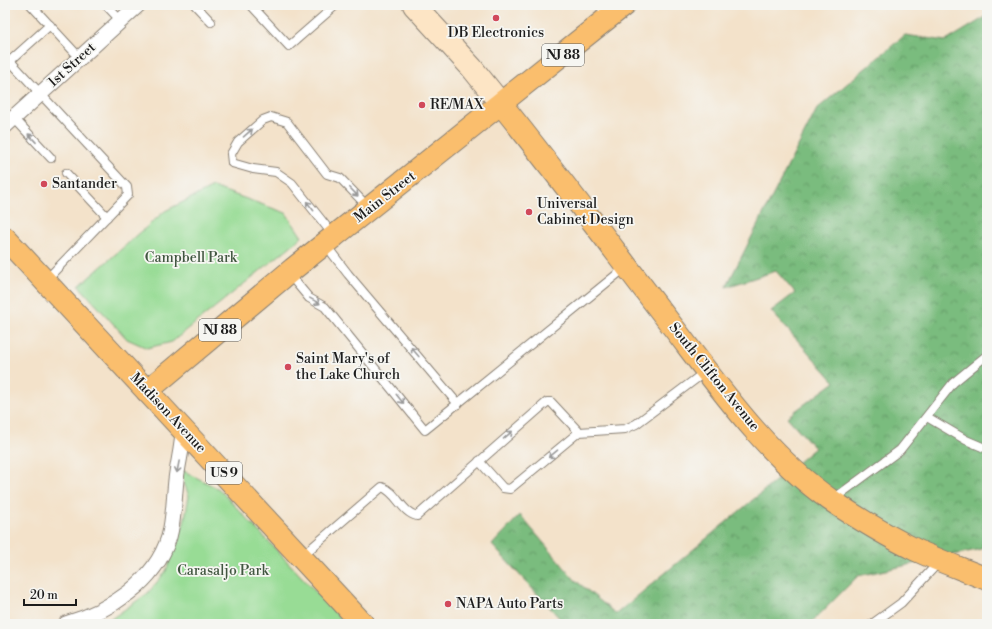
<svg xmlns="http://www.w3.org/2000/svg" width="992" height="629" viewBox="0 0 992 629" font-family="'Libre Bodoni',serif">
<defs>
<pattern id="forest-crowns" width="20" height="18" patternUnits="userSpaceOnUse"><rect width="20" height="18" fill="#7abc7e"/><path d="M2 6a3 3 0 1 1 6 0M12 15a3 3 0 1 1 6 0" fill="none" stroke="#639866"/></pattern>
</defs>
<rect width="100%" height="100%" fill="#f6f6f2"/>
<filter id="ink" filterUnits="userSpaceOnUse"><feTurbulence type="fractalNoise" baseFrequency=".025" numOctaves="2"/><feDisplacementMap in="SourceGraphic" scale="8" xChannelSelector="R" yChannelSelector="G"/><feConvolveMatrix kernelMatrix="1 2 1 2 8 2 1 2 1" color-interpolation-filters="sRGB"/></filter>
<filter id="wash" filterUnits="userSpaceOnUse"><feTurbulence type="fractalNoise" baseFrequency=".012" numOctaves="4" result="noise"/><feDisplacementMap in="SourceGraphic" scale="16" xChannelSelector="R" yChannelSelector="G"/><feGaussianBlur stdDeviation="0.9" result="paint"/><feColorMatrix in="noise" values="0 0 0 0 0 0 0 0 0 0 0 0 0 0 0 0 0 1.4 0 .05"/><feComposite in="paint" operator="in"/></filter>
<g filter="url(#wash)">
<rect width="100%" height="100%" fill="#f3e2ca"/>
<polygon fill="url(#forest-crowns)" stroke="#4b6c4d" points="987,16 987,544 981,549 858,576 810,624 565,624 492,545 520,515 575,580 616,614 815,448 787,417 835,382 771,311 795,293 776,271 726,287 817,109 905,35 946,41"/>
<g fill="#98dc95" stroke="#5a7c58">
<polygon points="213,187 286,213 302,237 172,342 147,348 127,339 79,286 165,211"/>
<polygon points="178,468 219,489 346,624 104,624 148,593 166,571 184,523 189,496"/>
</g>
</g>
<g filter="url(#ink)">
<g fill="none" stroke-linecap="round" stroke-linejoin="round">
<g stroke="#887f73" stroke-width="10">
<g id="lane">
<polyline points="31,5 80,58"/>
<polyline points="106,5 121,21"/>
<polyline points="195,5 211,22"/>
<polyline points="251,5 289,46 336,5"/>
<polyline points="599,5 609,16"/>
<polyline points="14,118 51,158"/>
<polyline points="66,173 107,217"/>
<polyline points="334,236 292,183 276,172 253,169 232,163 231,154 238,142 263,120 271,117 287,122 327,174 340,178 369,208"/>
<polyline points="325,244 348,274 458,404"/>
<polyline points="288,273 309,298 325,307 425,430 626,267"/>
<polyline points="45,281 128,195 127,187 10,61 50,25"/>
<polyline points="927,417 966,440 987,449"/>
<polyline points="579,432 625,429 636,424 705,372"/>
<polyline points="832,500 900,450 953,383 987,355"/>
<path d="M302,556L382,487C397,492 401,512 417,516L547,402H551L579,432L510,489L503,488L479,461"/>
<polyline points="872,624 901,603 939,562"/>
</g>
</g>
<g stroke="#887f73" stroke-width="17">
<g id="street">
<polyline points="5,126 138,5"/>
<path d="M66,624C109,611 155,583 169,537C174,519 174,498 176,480C178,462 183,446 183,429"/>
</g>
</g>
<g stroke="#887f73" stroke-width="24">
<polyline id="secondary" points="414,5 472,68 501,104"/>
</g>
<g stroke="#887f73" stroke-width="24">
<g id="primary">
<path d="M501,104C560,177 616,253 673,327C719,387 769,458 832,501C859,519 887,536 916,550C939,561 963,569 987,579"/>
<polyline points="147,391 293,269 624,5"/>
</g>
</g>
<g stroke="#887f73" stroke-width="24">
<polyline id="highway" points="5,238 363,624"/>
</g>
<use href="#lane" stroke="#fff" stroke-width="8"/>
<use href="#street" stroke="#fff" stroke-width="15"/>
<use href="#secondary" stroke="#fde5c5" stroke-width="22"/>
<use href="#primary" stroke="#fabe6d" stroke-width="22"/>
<use href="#highway" stroke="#fabe6d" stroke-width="22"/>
</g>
<defs><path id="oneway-shaft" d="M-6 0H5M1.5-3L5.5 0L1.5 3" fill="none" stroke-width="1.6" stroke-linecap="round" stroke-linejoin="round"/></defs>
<g stroke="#999">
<use href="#oneway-shaft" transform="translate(248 133) rotate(-41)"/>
<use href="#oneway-shaft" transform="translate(32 138) rotate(-133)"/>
<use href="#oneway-shaft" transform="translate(354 192) rotate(46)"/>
<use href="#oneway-shaft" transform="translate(310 206) rotate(-128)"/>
<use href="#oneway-shaft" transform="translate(315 301) rotate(29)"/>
<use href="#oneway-shaft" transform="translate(415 352) rotate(-130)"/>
<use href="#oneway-shaft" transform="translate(400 399) rotate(51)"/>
<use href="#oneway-shaft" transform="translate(508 435) rotate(-41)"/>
<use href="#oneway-shaft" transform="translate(553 454) rotate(140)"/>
<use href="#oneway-shaft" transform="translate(178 467) rotate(101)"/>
</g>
</g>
<g fill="#d1495b" stroke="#f6f6f2" stroke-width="1.5">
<circle cx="496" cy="18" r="4"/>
<circle cx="422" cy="105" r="4"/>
<circle cx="44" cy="184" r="4"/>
<circle cx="529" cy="212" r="4"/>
<circle cx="288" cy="367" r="4"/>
<circle cx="448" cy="604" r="4"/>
</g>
<g text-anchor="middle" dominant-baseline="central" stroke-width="3.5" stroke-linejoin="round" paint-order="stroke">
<g fill="#f6f6f2" stroke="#5d5d5c" stroke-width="1">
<rect x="542" y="44" width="42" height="22" rx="3"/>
<rect x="199" y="319" width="42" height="22" rx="3"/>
<rect x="206" y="462" width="36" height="22" rx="3"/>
</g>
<g font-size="13" font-weight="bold" fill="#1c1c1c">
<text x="563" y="55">NJ 88</text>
<text x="220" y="330">NJ 88</text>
<text x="224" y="473">US 9</text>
</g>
<g font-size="14" fill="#1c1c1c" stroke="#f6f6f2" text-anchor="start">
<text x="496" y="33" text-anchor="middle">DB Electronics</text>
<text x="430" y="105">RE/MAX</text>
<text x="52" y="184">Santander</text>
<text x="537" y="204">Universal<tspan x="537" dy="16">Cabinet Design</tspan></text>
<text x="296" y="359">Saint Mary's of<tspan x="296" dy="16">the Lake Church</tspan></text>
<text x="456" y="604">NAPA Auto Parts</text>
</g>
<g font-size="14" fill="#1c1c1c" stroke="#f6f6f2">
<text transform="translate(72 65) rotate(-42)">1st Street</text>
<text transform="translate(385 197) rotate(-38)">Main Street</text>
<text transform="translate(714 377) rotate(51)">South Clifton Avenue</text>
<text transform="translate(168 413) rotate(47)">Madison Avenue</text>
</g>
<g font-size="14" fill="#415640" stroke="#f6f6f2">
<text x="191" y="258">Campbell Park</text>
<text x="223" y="571">Carasaljo Park</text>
</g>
</g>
<rect width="992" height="629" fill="none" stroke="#f6f6f2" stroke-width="20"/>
<path d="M24 599v6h52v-6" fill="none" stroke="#1c1c1c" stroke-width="2"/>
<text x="30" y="599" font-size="12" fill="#1c1c1c" stroke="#f6f6f2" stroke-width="3" paint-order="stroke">20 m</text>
</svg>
